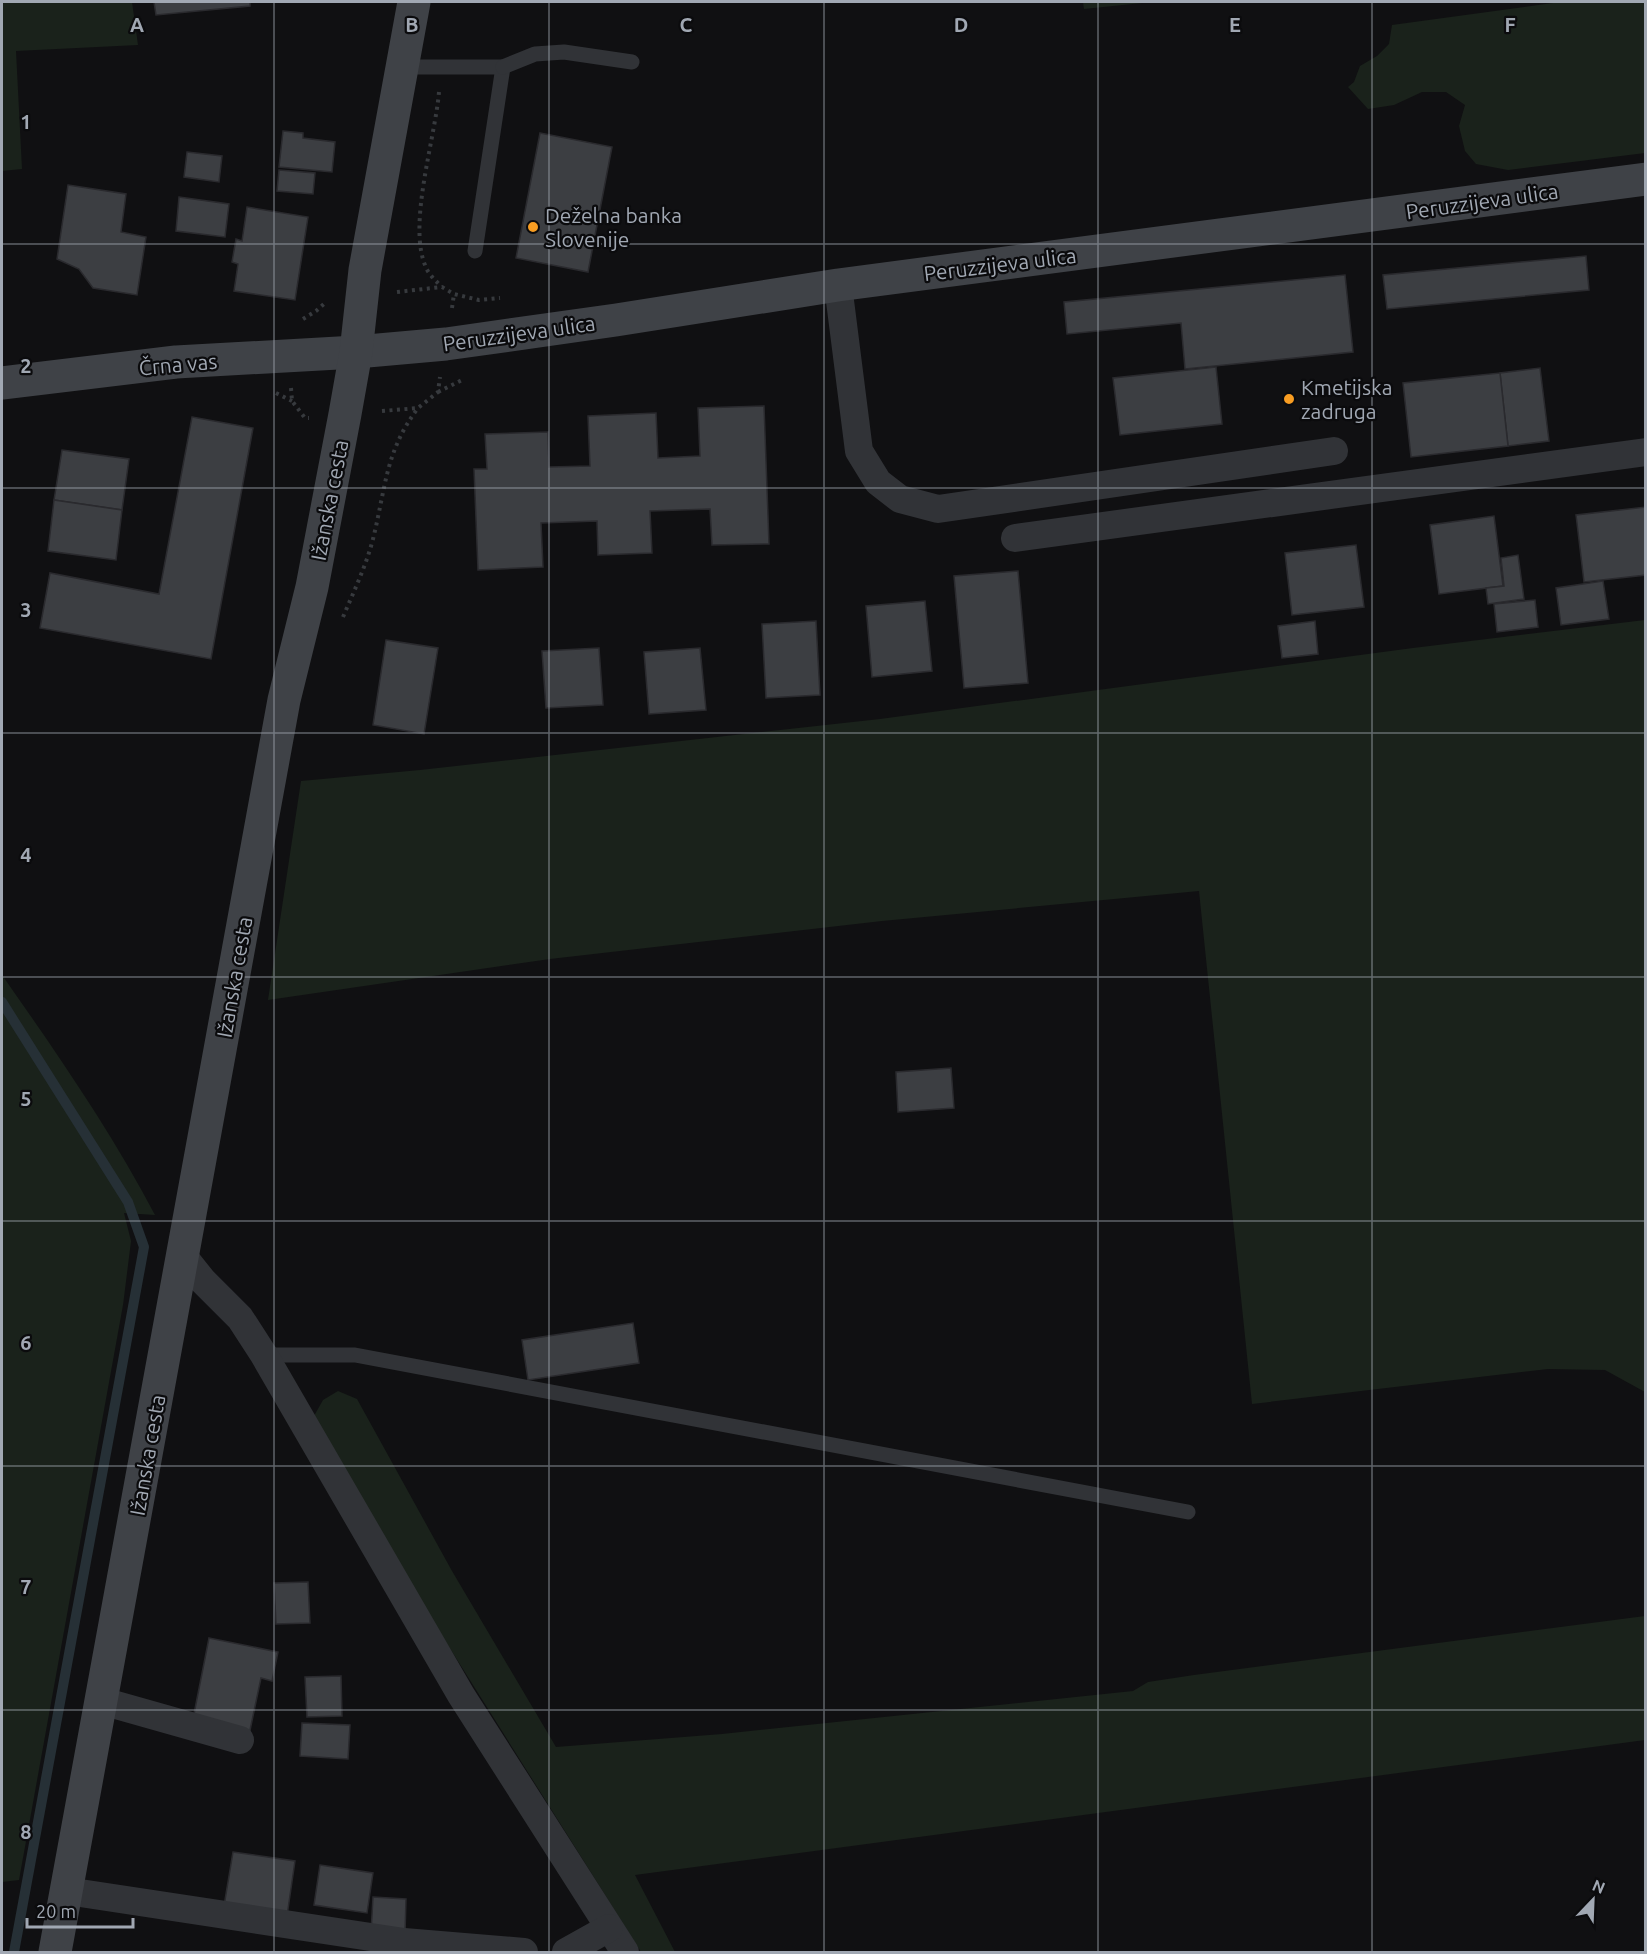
<svg xmlns="http://www.w3.org/2000/svg" width="1647" height="1954" viewBox="0 0 1647 1954" font-family="Ubuntu,sans-serif">
<rect width="100%" height="100%" fill="#101012"/>
<g fill="#1a221b">
<polygon points="2,2 132,2 138,45 16,51 22,169 2,171"/>
<polygon points="1083,2 1152,2 1084,9"/>
<polygon points="1560,2 1645,2 1645,153 1508,170 1476,164 1465,151 1459,126 1465,105 1446,92 1422,92 1394,105 1368,109 1348,87 1354,82 1360,66 1377,56 1389,44 1392,25"/>
<polygon points="1645,620 1645,1392 1605,1370 1548,1369 1252,1404 1199,891 882,921 550,959 268,1000 301,781 420,770 880,719 1413,648"/>
<path d="M2,975C56,1052 111,1131 155,1215L124,1213L131,1241L123,1305L19,1880L2,1882Z"/>
<polygon points="338,1391 357,1399 452,1571 556,1747 722,1734 1133,1691 1148,1682 1194,1675 1645,1616 1645,1740 635,1875 675,1952 641,1952 388,1550 314,1416 323,1400"/>
</g>
<g fill="none" stroke-linecap="round" stroke-linejoin="round">
<polyline stroke="#263036" stroke-width="10" points="2,1002 128,1202 144,1247 14,1952"/>
</g>
<g fill="#3c3e42" stroke="#2a2a2e" stroke-width="1.5">
<polygon points="154,2 250,2 250,6 156,15"/>
<polygon points="283,131 303,133 303,138 335,142 332,172 279,167"/>
<polygon points="540,133 612,147 588,272 516,258"/>
<polygon points="187,152 222,156 219,182 184,177"/>
<polygon points="279,170 315,173 313,194 277,191"/>
<polygon points="68,185 126,194 121,232 146,237 137,295 93,288 79,269 57,259"/>
<polygon points="179,197 229,204 225,237 176,231"/>
<polygon points="247,207 308,217 295,300 234,291 238,264 232,262 236,239 242,241"/>
<polygon points="1586,256 1589,290 1387,309 1383,275"/>
<polygon points="1345,275 1353,352 1185,369 1181,323 1067,334 1064,302"/>
<polygon points="1216,367 1222,424 1120,435 1113,378"/>
<polygon points="1540,368 1549,441 1508,446 1500,373"/>
<polygon points="1500,373 1508,446 1411,457 1403,383"/>
<polygon points="764,406 769,544 712,545 710,509 650,511 652,553 598,555 597,521 541,523 543,567 478,570 474,469 487,469 485,434 548,432 549,467 590,466 588,416 656,413 658,458 700,456 698,408"/>
<polygon points="192,417 253,428 211,659 40,628 50,573 159,594"/>
<polygon points="62,450 129,459 122,510 54,500"/>
<polygon points="54,500 122,510 116,560 48,551"/>
<polygon points="1646,507 1646,575 1584,582 1576,515"/>
<polygon points="1494,516 1503,586 1439,594 1430,525"/>
<polygon points="1356,545 1364,607 1292,615 1285,553"/>
<polygon points="1518,555 1524,599 1488,604 1486,588 1504,586 1501,558"/>
<polygon points="1018,571 1028,683 964,688 954,576"/>
<polygon points="1603,581 1609,619 1561,625 1556,588"/>
<polygon points="1535,600 1538,627 1497,632 1494,604"/>
<polygon points="925,601 932,671 872,677 866,606"/>
<polygon points="816,621 820,695 766,698 762,624"/>
<polygon points="1315,621 1318,654 1282,658 1278,626"/>
<polygon points="386,640 438,648 424,734 373,725"/>
<polygon points="599,648 603,705 546,708 542,651"/>
<polygon points="700,648 706,710 649,714 644,652"/>
<polygon points="951,1068 954,1108 898,1112 896,1072"/>
<polygon points="633,1323 639,1363 528,1380 522,1340"/>
<polygon points="308,1582 310,1623 276,1624 274,1583"/>
<polygon points="209,1638 278,1652 272,1681 261,1678 249,1735 192,1724"/>
<polygon points="341,1676 342,1716 307,1717 305,1677"/>
<polygon points="302,1723 350,1725 348,1759 300,1756"/>
<polygon points="233,1852 295,1861 287,1916 224,1906"/>
<polygon points="320,1865 373,1873 367,1913 314,1905"/>
<polygon points="373,1897 406,1899 405,1934 371,1933"/>
</g>
<g fill="none" stroke-linecap="round" stroke-linejoin="round">
<g stroke="#373a3e" stroke-width="4" stroke-dasharray="3 4.5" stroke-linecap="butt">
<path d="M439,92C435,139 408,223 425,265C428,274 435,280 441,286"/>
<polyline points="397,292 442,287 454,294 479,300 500,298"/>
<polyline points="452,308 454,294"/>
<polyline points="303,319 316,311 326,302"/>
<polyline points="291,388 292,401 305,418 309,418"/>
<polyline points="438,392 464,379"/>
<polyline points="276,393 292,401"/>
<polyline points="382,411 418,408 438,392 440,377"/>
<path d="M343,617C354,591 366,566 373,539C386,487 385,452 418,408"/>
</g>
<g stroke="#313337" stroke-width="15">
<polyline points="403,67 503,67 475,251"/>
<polyline points="503,67 535,54 564,52 632,62"/>
<polyline points="264,1355 355,1355 1188,1512"/>
</g>
<g stroke="#313337" stroke-width="28">
<polyline points="838,285 859,451 878,482 900,499 938,509 1334,451"/>
<polyline points="1015,538 1646,452"/>
<polyline points="183,1256 203,1281 240,1318 264,1355 461,1695 625,1952"/>
<polyline points="102,1701 240,1740"/>
<polyline points="67,1891 404,1942 524,1952"/>
<polyline points="566,1952 609,1928"/>
</g>
<g stroke="#3f4247" stroke-width="33">
<polyline points="2,383 176,362 356,352 446,344 616,320 838,285 1646,179"/>
<polyline points="55,1952 284,700 312,587 345,414 356,352 365,270 414,2"/>
</g>
</g>
<path fill="none" stroke="#a1a8b3" stroke-width="1.5" stroke-opacity="0.55" d="M274,2V1952M549,2V1952M824,2V1952M1098,2V1952M1372,2V1952M2,244H1646M2,488H1646M2,733H1646M2,977H1646M2,1221H1646M2,1466H1646M2,1710H1646"/>
<g fill="#f89d22" stroke="#0b0b0d" stroke-width="2">
<circle cx="533" cy="227" r="6"/>
<circle cx="1289" cy="399" r="6"/>
</g>
<g text-anchor="middle" dominant-baseline="central" stroke-width="4.5" stroke-linejoin="round" paint-order="stroke">
<g font-size="21" fill="#a1a8b3" stroke="#0b0b0d">
<text transform="translate(1482 201) rotate(-8)">Peruzzijeva ulica</text>
<text transform="translate(1000 264) rotate(-7)">Peruzzijeva ulica</text>
<text transform="translate(519 333) rotate(-8)">Peruzzijeva ulica</text>
<text transform="translate(178 364) rotate(-5)">Črna vas</text>
<text transform="translate(329 500) rotate(-79)">Ižanska cesta</text>
<text transform="translate(234 977) rotate(-80)">Ižanska cesta</text>
<text transform="translate(147 1455) rotate(-80)">Ižanska cesta</text>
</g>
<g font-size="21" fill="#a1a8b3" stroke="#0b0b0d" text-anchor="start">
<text x="545" y="215">Deželna banka<tspan x="545" dy="24">Slovenije</tspan></text>
<text x="1301" y="387">Kmetijska<tspan x="1301" dy="24">zadruga</tspan></text>
</g>
</g>
<g font-size="20" text-anchor="middle" font-weight="bold" fill="#a1a8b3" stroke="#0b0b0d" stroke-width="4.5" stroke-linejoin="round" paint-order="stroke">
<text x="137" y="32">A</text>
<text x="412" y="32">B</text>
<text x="686" y="32">C</text>
<text x="961" y="32">D</text>
<text x="1235" y="32">E</text>
<text x="1510" y="32">F</text>
<text x="26" y="129">1</text>
<text x="26" y="373">2</text>
<text x="26" y="617">3</text>
<text x="26" y="862">4</text>
<text x="26" y="1106">5</text>
<text x="26" y="1350">6</text>
<text x="26" y="1594">7</text>
<text x="26" y="1839">8</text>
</g>
<rect width="1647" height="1954" fill="none" stroke="#a1a8b3" stroke-width="6"/>
<g transform="translate(1593 1900) rotate(23)" stroke="#0b0b0d" stroke-width="4.5" paint-order="stroke">
<path d="M0-4.5L10 22L0 15L-10 22Z" fill="#a1a8b3"/>
<text y="-9" font-size="16" font-weight="bold" text-anchor="middle" fill="#a1a8b3">N</text>
</g>
<path d="M27 1918v9h106v-9" fill="none" stroke="#a1a8b3" stroke-width="3"/>
<text x="36" y="1918" font-size="18" fill="#a1a8b3" stroke="#0b0b0d" stroke-width="4.5" paint-order="stroke">20 m</text>
</svg>
